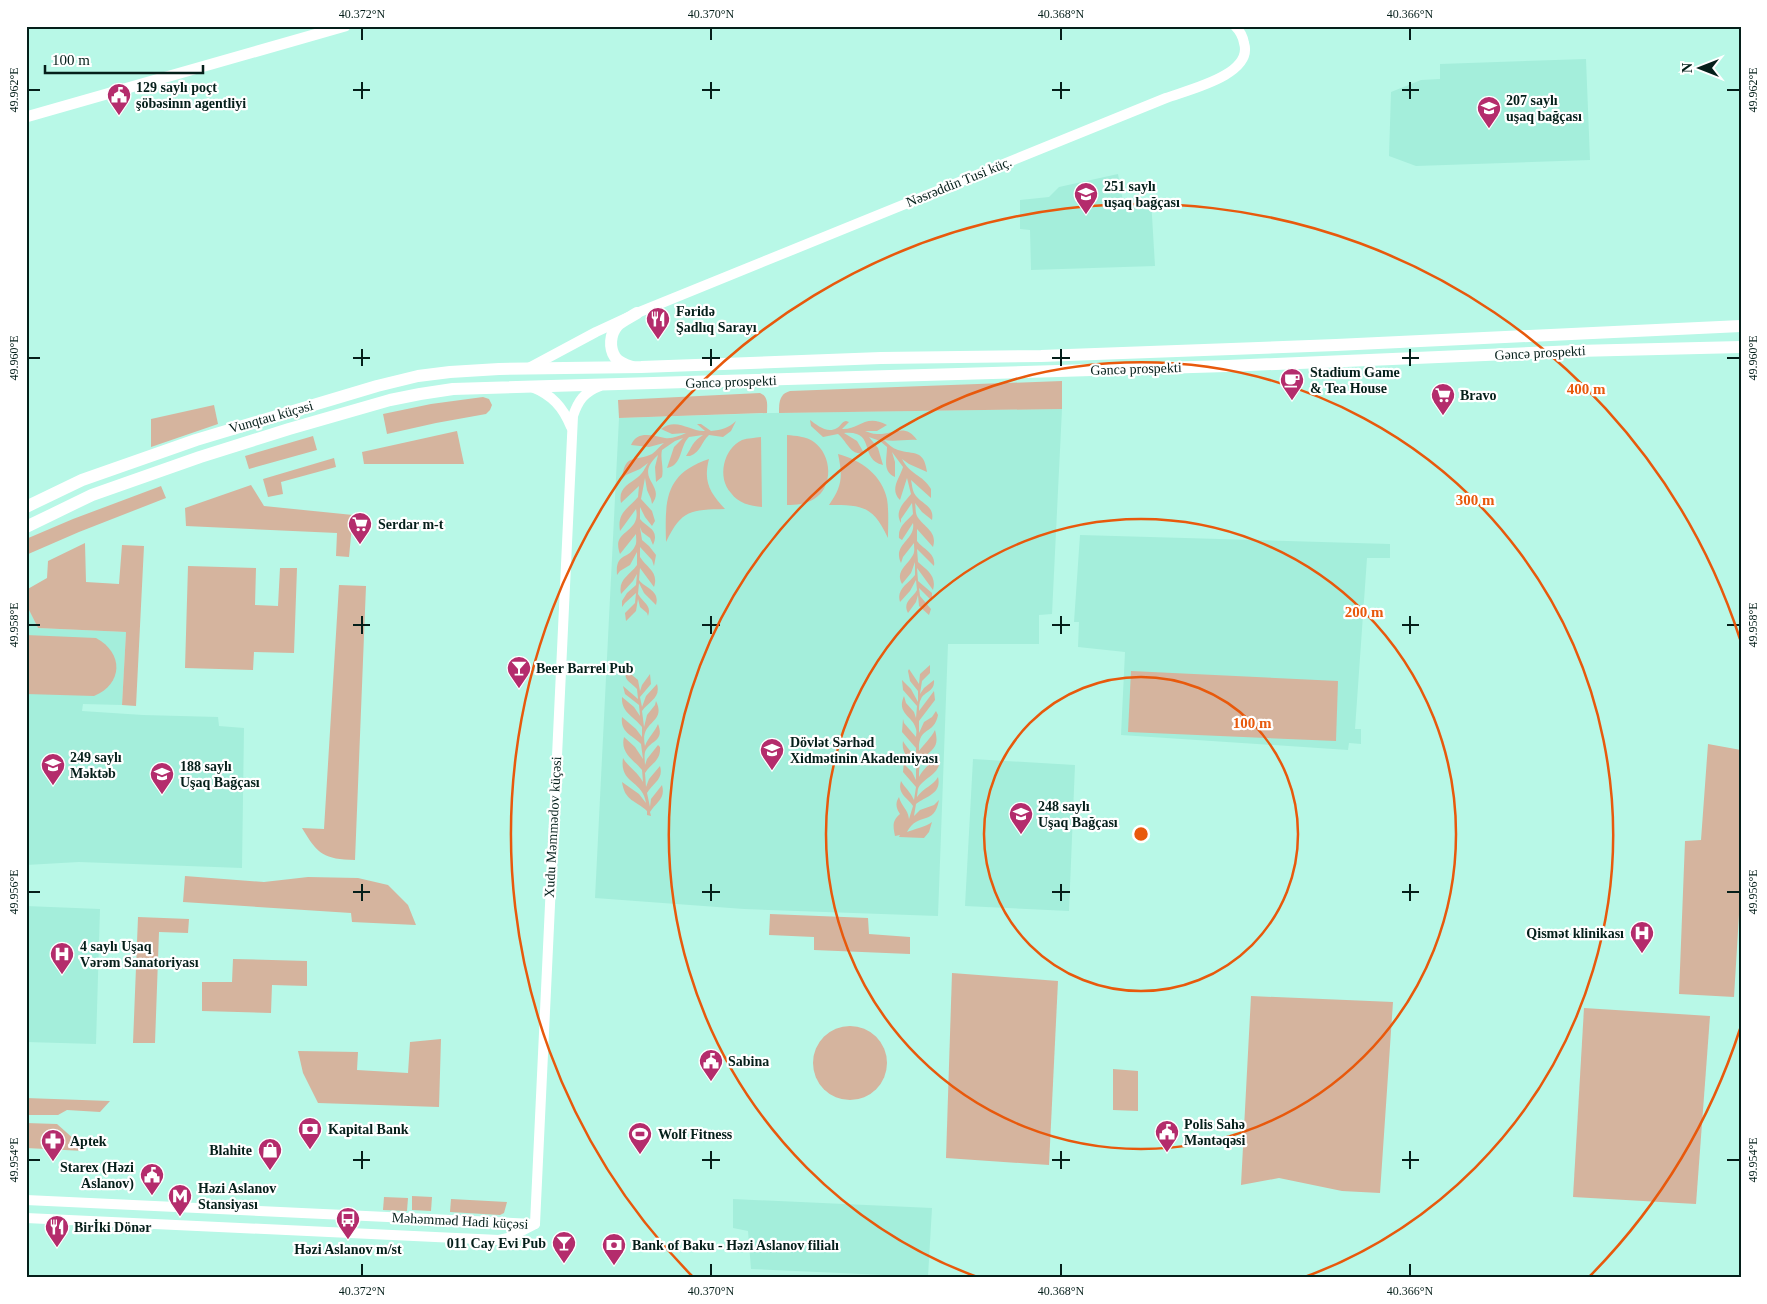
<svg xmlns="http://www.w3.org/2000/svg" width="1767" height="1304" viewBox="0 0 1767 1304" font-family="'Times New Roman',serif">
<rect width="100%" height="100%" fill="#b8f8e7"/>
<g fill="#a4eedb">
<polygon points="1586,59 1590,160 1416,166 1389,156 1391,92 1421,80 1440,79 1440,64"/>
<polygon points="1118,174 1123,201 1151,199 1155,266 1031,270 1030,230 1020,229 1020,200 1049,197 1059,187"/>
<polygon points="1062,409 1052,614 1039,615 1039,644 948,644 938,916 744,909 595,898 619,418 772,413"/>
<polygon points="1080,535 1390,544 1390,558 1367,558 1355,729 1361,729 1361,744 1349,743 1348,750 1121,735 1125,652 1078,647 1079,622 1074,622"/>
<polygon points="26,604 38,628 126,632 122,705 83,704 82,711 143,715 218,717 219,726 244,728 242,868 79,862 26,865"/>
<polygon points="973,759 1075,765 1069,911 965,906"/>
<polygon points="26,906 100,909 96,1044 26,1042"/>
<polygon points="733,1199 932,1208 928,1277 751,1269 748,1231 733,1228"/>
</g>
<g fill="#d5b49e">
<path d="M1062,381V409L779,413C779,403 779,394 790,391Z"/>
<path d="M760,393C769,397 767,405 767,413L619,418L618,400Z"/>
<polygon points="483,397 489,399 492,405 490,410 486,414 436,423 387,434 383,414 431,404"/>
<polygon points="214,405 218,424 151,447 151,419"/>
<path d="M810,420C817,425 827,434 837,428C841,426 841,422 846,421L849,422L842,429C859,430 865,413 887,425L877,431H865C869,432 872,434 877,434C893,435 905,422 917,440C906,439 895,442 884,440C888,444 892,448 898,450C914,455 924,449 927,472L909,464L902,459C910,475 922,474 931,489V498L911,480C912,484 912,489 914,493C920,504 935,505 932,520L922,512L915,503C916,507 915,512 917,516C923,527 938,531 933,547L917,529V541C924,550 936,553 934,566L917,549L918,562C927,570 937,576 933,590L917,568L918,581L932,593V601L919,588L920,596L931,609L929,615L919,606L918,595L916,602L908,613C902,602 913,598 917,590L916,580L910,591L900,602C896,589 908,584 915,575V562L911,573L902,584C895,571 907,566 913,555C915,551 914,548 914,543L903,557L901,563C892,544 916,540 913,523L902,540L899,538C898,526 906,522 913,514L912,503L901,519V523C894,511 904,503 911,494L907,478L900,500C889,489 900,478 903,467L892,452L895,462V477C882,471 887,459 887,447L880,441L869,437L878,448L883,465C858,459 877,430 844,433L857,441L864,453C850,456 847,441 838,434L823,437L811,426Z"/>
<path d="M736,421L731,431L723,437L709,435C701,442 701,452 690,456H686C693,446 691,443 703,435L689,437C679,447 683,465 667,468L674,447L683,438L675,441L662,450C660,459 664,467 662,477L656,482L655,467L658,455C632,479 667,484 652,504L651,499L647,490L645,478L641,499L652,511L655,521L652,526L645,517L640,507V519C647,528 660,529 653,545L650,538L642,532L640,527L642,540L649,546L656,555L654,566L652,560L640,547V557C647,568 659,572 654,587L640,568L639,580C646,589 660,590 656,605L644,593L639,583L638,594C643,603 652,605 648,616L647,613L640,607L638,599L636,611L626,621L625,613L635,603L636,593L625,603L622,607V601L627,593L636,585L637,574L633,581L621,594C618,579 629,576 637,565V552L630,565L620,571L617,575C615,552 629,560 635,546C637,543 636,538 636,534L620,554C613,534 628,535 635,522C637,518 637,513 636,509L620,531C617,512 628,509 638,497L639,486L621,503C618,488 628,485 638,477C643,473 645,468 648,463L640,469L626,475L622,479C625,452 636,462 652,454C656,451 660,446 664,443L649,447L631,445C638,430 652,436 665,438C672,439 679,436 686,433L672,434L661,429C677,417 690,432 705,431L697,424H701L711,431C722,430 728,428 736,421Z"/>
<polygon points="457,431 464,464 364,464 362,452"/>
<path d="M787,435C796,436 806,436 814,442C832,455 834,487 814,499C806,504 796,505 787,505Z"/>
<polygon points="313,436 317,450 249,469 245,456"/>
<path d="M761,437L762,507C750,506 738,503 731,493C717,478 723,449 742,440C748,438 755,438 761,437Z"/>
<path d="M838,454C861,460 882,475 887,499C889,511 888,526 888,538C873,506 863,505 829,505C842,486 843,477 838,454Z"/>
<polygon points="334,458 336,467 281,482 283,494 268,497 263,479"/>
<path d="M709,459C703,482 710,493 725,509C691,510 682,509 666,542C665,501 664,474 709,459Z"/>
<polygon points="251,485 264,506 353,515 349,557 336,556 337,533 186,526 185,508"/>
<polygon points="161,486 166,498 79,532 26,555 26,539 73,519"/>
<polygon points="85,543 86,582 119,584 122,545 144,546 136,706 122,705 126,632 38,628 26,604 26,590 47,578 48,561"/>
<polygon points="188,566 256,568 255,605 278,606 280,568 297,568 294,653 254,652 253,670 185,668"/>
<path d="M339,585L366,586L355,860C324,859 318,855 302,828L324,829Z"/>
<path d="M26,635L96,638C124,653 123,684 94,696L26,694Z"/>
<path d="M930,665V673L922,681L920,694L924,688L934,680C935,692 925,691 921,699C919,702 919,707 919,711L934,691L935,700L919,721V733L924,722L932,717L936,711L938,715C934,736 918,725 919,751C924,744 931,738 935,730C939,745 935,748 924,757C919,762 919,770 919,777C923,768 934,762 938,753C946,774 922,777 918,789C918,789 917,796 917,797C923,788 934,785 938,777C942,794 926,796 916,804L914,816L920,810L934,805L939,800C934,827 918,811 907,832C914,829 926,827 932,822L929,832L924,838L899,837L900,835L895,836C893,826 892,821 900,814C896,808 895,803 899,797C901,806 908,809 909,819L913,806C907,797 897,794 901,781C905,788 910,791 914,800L916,787L903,772L904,761L906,766L912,772L916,780V767C909,758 901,754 903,741C906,747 913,753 916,758V748L902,732L903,719L904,723L916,737C916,734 917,732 916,729C913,716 896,714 904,696L906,703L914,712L916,718L917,706L903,690L902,680L911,689L918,702V691L910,681L908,671L909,669L919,684L920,674Z"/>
<path d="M626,670L638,680L640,691L642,685L650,674L651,684L640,697L642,707L646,696L657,684C661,698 649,701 642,711L644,727L647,715L655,705L656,701C667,724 639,720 645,746C648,737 655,732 658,724C665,742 650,740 645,752C644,756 645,762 645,765L647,759L658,745L660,747C661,761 651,763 645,773L646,787L649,779L660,766C664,779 653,783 647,793L650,807L651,799L662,785C666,799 656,802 650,812L651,816L647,815V811C636,800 625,802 622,782L639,794L646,803C643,780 619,784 623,758C628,767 637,771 643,782L642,770C633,759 620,753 624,737L635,747L643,759L641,744C633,735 620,733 622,717L636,729L642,737V727C634,716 621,713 622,697L634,707L640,716L639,705L625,694L623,686L638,699L637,689C631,682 623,681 626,670Z"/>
<polygon points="1131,671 1338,681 1336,741 1128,732"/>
<polygon points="1708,744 1741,750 1741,882 1734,997 1679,994 1685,841 1701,840"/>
<polygon points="185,876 264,882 308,877 358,878 388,885 408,905 416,925 352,922 351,913 183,902"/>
<polygon points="770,914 868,918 869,934 910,937 910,954 814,950 814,937 769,935"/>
<polygon points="138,917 189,919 188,933 159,932 155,1043 133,1043"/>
<polygon points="233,959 307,961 307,986 272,985 271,1013 202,1011 202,982 232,982"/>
<polygon points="952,973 1058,981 1049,1165 946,1158"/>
<polygon points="1251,996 1393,1002 1380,1193 1342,1191 1279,1178 1241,1185"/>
<polygon points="1584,1008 1710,1016 1696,1204 1573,1197"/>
<circle cx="850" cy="1063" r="37"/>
<polygon points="441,1039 439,1107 318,1103 303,1073 298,1051 358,1052 357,1070 408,1073 410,1042"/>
<polygon points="1113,1069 1138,1071 1138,1111 1113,1110"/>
<polygon points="26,1098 110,1101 100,1112 67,1110 58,1115 26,1115"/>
<polygon points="26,1123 57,1124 75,1140 84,1142 84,1151 26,1148"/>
<polygon points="412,1196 432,1197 431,1211 412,1210"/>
<polygon points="384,1197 408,1198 407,1211 383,1210"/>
<polygon points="451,1199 507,1202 504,1213 500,1215 450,1212"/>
</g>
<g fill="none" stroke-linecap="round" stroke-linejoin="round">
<g stroke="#fff" stroke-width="10">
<path d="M527,369L596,332L637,313L1166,98C1187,90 1254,75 1244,43C1243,37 1240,31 1235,26"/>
<path d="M532,387C552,395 563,407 571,427"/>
<polyline points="26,1200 534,1224"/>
<polyline points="26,1218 499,1240 508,1238 535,1224"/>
<path d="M535,1224L573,416C578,401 584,392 600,386"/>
</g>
<polyline stroke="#fff" stroke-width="11" points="26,117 345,26"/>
<g stroke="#fff" stroke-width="12">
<path d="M632,367C626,365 618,362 615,357C609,348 610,334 617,326C622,321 631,317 637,313"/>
<polyline points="26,507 82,480 196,440 377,386 418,376 450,372 499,369 641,367 881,358 1041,356 1336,345 1741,326"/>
<polyline points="26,527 92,495 200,457 289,429 390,400 420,394 453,389 1227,366 1576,351 1741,347"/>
</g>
</g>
<path fill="none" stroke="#051f1a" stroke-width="2" d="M362,28V40M711,28V40M1061,28V40M1410,28V40M362,82V99M711,82V99M1061,82V99M1410,82V99M28,90H40M353,90H370M702,90H720M1052,90H1070M1402,90H1419M1727,90H1740M362,349V366M711,349V366M1061,349V366M1410,349V366M28,358H40M353,358H370M702,358H720M1052,358H1070M1402,358H1419M1727,358H1740M362,616V634M711,616V634M1061,616V634M1410,616V634M28,625H40M353,625H370M702,625H720M1052,625H1070M1402,625H1419M1727,625H1740M362,884V901M711,884V901M1061,884V901M1410,884V901M28,892H40M353,892H370M702,892H720M1052,892H1070M1402,892H1419M1727,892H1740M362,1151V1169M711,1151V1169M1061,1151V1169M1410,1151V1169M28,1160H40M353,1160H370M702,1160H720M1052,1160H1070M1402,1160H1419M1727,1160H1740M362,1264V1276M711,1264V1276M1061,1264V1276M1410,1264V1276"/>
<g fill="none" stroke="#e8590c" stroke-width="2.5">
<circle cx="1141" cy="834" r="157"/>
<circle cx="1141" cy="834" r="315"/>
<path d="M980 1278A472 472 0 1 1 1302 1278"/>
<path d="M1740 1029A630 630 0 0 1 1590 1276M692 1276A630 630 0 1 1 1740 639"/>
</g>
<defs>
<g id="civic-pin" transform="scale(1.25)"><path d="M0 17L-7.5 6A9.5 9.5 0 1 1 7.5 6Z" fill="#b42c6c" stroke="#fff"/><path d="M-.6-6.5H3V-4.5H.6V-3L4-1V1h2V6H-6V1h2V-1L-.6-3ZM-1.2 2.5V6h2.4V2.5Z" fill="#fff"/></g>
<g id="school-pin" transform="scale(1.25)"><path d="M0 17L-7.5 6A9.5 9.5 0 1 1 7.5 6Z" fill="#b42c6c" stroke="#fff"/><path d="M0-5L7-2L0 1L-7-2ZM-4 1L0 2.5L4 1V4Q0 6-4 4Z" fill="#fff"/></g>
<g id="restaurant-pin" transform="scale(1.25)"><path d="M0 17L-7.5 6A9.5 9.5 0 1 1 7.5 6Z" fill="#b42c6c" stroke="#fff"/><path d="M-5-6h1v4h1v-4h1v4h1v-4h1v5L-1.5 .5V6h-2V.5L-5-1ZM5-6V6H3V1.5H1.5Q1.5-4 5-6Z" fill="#fff"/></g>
<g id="cafe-pin" transform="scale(1.25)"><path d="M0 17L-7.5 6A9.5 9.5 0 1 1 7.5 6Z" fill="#b42c6c" stroke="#fff"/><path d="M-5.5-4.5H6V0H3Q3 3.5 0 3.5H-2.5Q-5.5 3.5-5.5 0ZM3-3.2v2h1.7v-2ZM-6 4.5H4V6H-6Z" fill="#fff"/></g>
<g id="supermarket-pin" transform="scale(1.25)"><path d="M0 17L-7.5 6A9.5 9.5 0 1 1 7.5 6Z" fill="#b42c6c" stroke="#fff"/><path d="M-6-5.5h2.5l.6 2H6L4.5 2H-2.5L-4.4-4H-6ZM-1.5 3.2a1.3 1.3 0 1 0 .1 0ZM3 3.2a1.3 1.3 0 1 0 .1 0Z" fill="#fff"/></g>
<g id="bar-pin" transform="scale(1.25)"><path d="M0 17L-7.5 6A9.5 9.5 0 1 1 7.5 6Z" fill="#b42c6c" stroke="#fff"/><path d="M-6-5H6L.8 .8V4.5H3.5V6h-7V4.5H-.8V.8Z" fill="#fff"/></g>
<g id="university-pin" transform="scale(1.25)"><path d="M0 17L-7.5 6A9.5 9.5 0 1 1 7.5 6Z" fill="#b42c6c" stroke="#fff"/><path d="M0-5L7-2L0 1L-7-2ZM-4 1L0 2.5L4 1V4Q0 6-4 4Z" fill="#fff"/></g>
<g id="hospital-pin" transform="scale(1.25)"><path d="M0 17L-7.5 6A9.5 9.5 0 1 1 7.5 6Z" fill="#b42c6c" stroke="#fff"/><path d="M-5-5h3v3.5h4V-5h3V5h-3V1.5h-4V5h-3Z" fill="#fff"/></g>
<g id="bank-pin" transform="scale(1.25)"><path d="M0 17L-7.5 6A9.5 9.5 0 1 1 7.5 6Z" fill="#b42c6c" stroke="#fff"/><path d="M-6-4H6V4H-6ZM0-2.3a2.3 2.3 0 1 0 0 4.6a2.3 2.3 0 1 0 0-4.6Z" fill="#fff"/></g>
<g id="stadium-pin" transform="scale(1.25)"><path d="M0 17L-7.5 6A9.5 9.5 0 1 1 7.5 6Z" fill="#b42c6c" stroke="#fff"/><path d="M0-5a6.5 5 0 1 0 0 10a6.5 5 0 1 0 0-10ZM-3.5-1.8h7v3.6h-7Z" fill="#fff"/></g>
<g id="pharmacy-pin" transform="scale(1.25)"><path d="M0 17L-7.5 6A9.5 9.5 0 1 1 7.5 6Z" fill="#b42c6c" stroke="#fff"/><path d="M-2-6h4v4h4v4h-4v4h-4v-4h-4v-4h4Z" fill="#fff"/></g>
<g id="shop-pin" transform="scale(1.25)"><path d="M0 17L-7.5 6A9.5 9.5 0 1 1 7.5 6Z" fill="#b42c6c" stroke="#fff"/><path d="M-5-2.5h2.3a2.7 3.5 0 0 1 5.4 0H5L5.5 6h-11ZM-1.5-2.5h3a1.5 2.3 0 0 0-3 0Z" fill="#fff"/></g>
<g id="metro-pin" transform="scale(1.25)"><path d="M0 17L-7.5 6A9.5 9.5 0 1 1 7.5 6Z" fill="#b42c6c" stroke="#fff"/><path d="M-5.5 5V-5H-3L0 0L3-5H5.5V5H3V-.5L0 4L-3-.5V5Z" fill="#fff"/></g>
<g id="bus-pin" transform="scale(1.25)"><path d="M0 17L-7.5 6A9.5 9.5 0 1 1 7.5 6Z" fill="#b42c6c" stroke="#fff"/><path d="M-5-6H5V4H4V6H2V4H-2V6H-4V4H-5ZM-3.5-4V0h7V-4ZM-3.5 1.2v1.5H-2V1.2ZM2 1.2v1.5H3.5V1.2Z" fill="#fff"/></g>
</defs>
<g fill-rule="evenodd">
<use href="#civic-pin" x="119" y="95"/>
<use href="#school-pin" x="1489" y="108"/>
<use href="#school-pin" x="1086" y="194"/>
<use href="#restaurant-pin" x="658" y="319"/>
<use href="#cafe-pin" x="1292" y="380"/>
<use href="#supermarket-pin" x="1443" y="395"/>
<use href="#supermarket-pin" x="360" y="524"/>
<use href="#bar-pin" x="519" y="668"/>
<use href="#university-pin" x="772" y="750"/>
<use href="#school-pin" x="53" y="765"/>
<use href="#school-pin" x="162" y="774"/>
<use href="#school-pin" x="1021" y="814"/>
<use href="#hospital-pin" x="1642" y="933"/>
<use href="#hospital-pin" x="62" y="954"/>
<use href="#civic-pin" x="711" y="1061"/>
<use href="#bank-pin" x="310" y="1129"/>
<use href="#civic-pin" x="1167" y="1132"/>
<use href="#stadium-pin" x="640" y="1134"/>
<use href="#pharmacy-pin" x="53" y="1141"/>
<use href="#shop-pin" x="270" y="1150"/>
<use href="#civic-pin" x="152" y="1175"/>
<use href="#metro-pin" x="180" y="1196"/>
<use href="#bus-pin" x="348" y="1219"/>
<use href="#restaurant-pin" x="57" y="1227"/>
<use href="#bar-pin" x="564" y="1243"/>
<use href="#bank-pin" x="614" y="1245"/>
</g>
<g text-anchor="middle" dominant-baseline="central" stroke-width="4.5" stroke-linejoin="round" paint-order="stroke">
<g font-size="14" font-weight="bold" fill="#051f1a" stroke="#fff" text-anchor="start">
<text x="136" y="87">129 saylı poçt<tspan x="136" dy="16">şöbəsinın agentliyi</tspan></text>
<text x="1506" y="100">207 saylı<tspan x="1506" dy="16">uşaq bağçası</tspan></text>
<text x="1104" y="186">251 saylı<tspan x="1104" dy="16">uşaq bağçası</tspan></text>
<text x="676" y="311">Fəridə<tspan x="676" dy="16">Şadlıq Sarayı</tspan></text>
<text x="1310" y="372">Stadium Game<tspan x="1310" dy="16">&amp; Tea House</tspan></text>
<text x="1460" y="395">Bravo</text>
<text x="378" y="524">Serdar m-t</text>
<text x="536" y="668">Beer Barrel Pub</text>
<text x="790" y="742">Dövlət Sərhəd<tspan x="790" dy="16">Xidmətinin Akademiyası</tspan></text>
<text x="70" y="757">249 saylı<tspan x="70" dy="16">Məktəb</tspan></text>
<text x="180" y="766">188 saylı<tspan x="180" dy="16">Uşaq Bağçası</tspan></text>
<text x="1038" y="806">248 saylı<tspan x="1038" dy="16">Uşaq Bağçası</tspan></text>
<text x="1624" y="933" text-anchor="end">Qismət klinikası</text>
<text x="80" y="946">4 saylı Uşaq<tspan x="80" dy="16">Vərəm Sanatoriyası</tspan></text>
<text x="728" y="1061">Sabina</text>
<text x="1184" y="1124">Polis Sahə<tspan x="1184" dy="16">Məntəqəsi</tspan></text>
<text x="328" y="1129">Kapital Bank</text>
<text x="658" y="1134">Wolf Fitness</text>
<text x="70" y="1141">Aptek</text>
<text x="252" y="1150" text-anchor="end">Blahite</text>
<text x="134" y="1167" text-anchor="end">Starex (Həzi<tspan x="134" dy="16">Aslanov)</tspan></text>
<text x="198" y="1188">Həzi Aslanov<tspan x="198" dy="16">Stansiyası</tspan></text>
<text x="74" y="1227">Birİki Dönər</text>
<text x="546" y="1243" text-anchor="end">011 Cay Evi Pub</text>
<text x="632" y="1245">Bank of Baku - Həzi Aslanov filialı</text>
<text x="348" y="1249" text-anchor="middle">Həzi Aslanov m/st</text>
</g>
<g font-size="14" fill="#051f1a" stroke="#fff">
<text transform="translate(959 182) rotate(-22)">Nəsrəddin Tusi küç.</text>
<text transform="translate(1540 353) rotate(-3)">Gəncə prospekti</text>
<text transform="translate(1136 369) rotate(-2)">Gəncə prospekti</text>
<text transform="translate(731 382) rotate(-2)">Gəncə prospekti</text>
<text transform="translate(271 417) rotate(-16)">Vunqtau küçəsi</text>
<text transform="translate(553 827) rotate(-87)">Xudu Məmmədov küçəsi</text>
<text transform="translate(460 1221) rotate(3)">Məhəmməd Hadi küçəsi</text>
</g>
</g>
<circle cx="1141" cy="834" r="8" fill="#e8590c" stroke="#fff" stroke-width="2.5"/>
<g font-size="15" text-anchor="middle" font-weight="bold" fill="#e8590c" stroke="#fff" stroke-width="4.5" stroke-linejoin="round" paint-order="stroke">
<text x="1586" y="394">400 m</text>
<text x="1475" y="505">300 m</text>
<text x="1364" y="617">200 m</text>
<text x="1252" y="728">100 m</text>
</g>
<rect width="1767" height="1304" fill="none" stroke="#ffffff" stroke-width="55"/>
<g transform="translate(1700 68) rotate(270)" stroke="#ffffff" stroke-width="4" paint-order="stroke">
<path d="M0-4L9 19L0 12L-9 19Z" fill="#051f1a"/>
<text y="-8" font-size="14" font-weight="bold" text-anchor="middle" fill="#051f1a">N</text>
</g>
<path d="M45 65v8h158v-8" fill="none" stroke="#051f1a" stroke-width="2.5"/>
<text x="52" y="65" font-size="15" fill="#051f1a" stroke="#ffffff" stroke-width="4" paint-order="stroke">100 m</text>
<rect x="28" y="28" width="1712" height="1248" fill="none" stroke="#051f1a" stroke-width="2"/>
<g font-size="12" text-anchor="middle" fill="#051f1a">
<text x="362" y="18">40.372°N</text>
<text x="711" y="18">40.370°N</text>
<text x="1061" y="18">40.368°N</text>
<text x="1410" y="18">40.366°N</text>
<text transform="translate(1753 90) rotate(-90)" y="4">49.962°E</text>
<text transform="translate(14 90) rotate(-90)" y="4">49.962°E</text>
<text transform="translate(1753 358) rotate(-90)" y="4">49.960°E</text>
<text transform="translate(14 358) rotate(-90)" y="4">49.960°E</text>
<text transform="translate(1753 625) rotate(-90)" y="4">49.958°E</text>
<text transform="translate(14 625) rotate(-90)" y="4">49.958°E</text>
<text transform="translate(1753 892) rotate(-90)" y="4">49.956°E</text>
<text transform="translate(14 892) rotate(-90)" y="4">49.956°E</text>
<text transform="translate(1753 1160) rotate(-90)" y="4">49.954°E</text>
<text transform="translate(14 1160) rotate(-90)" y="4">49.954°E</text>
<text x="362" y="1295">40.372°N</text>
<text x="711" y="1295">40.370°N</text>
<text x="1061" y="1295">40.368°N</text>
<text x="1410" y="1295">40.366°N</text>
</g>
</svg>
